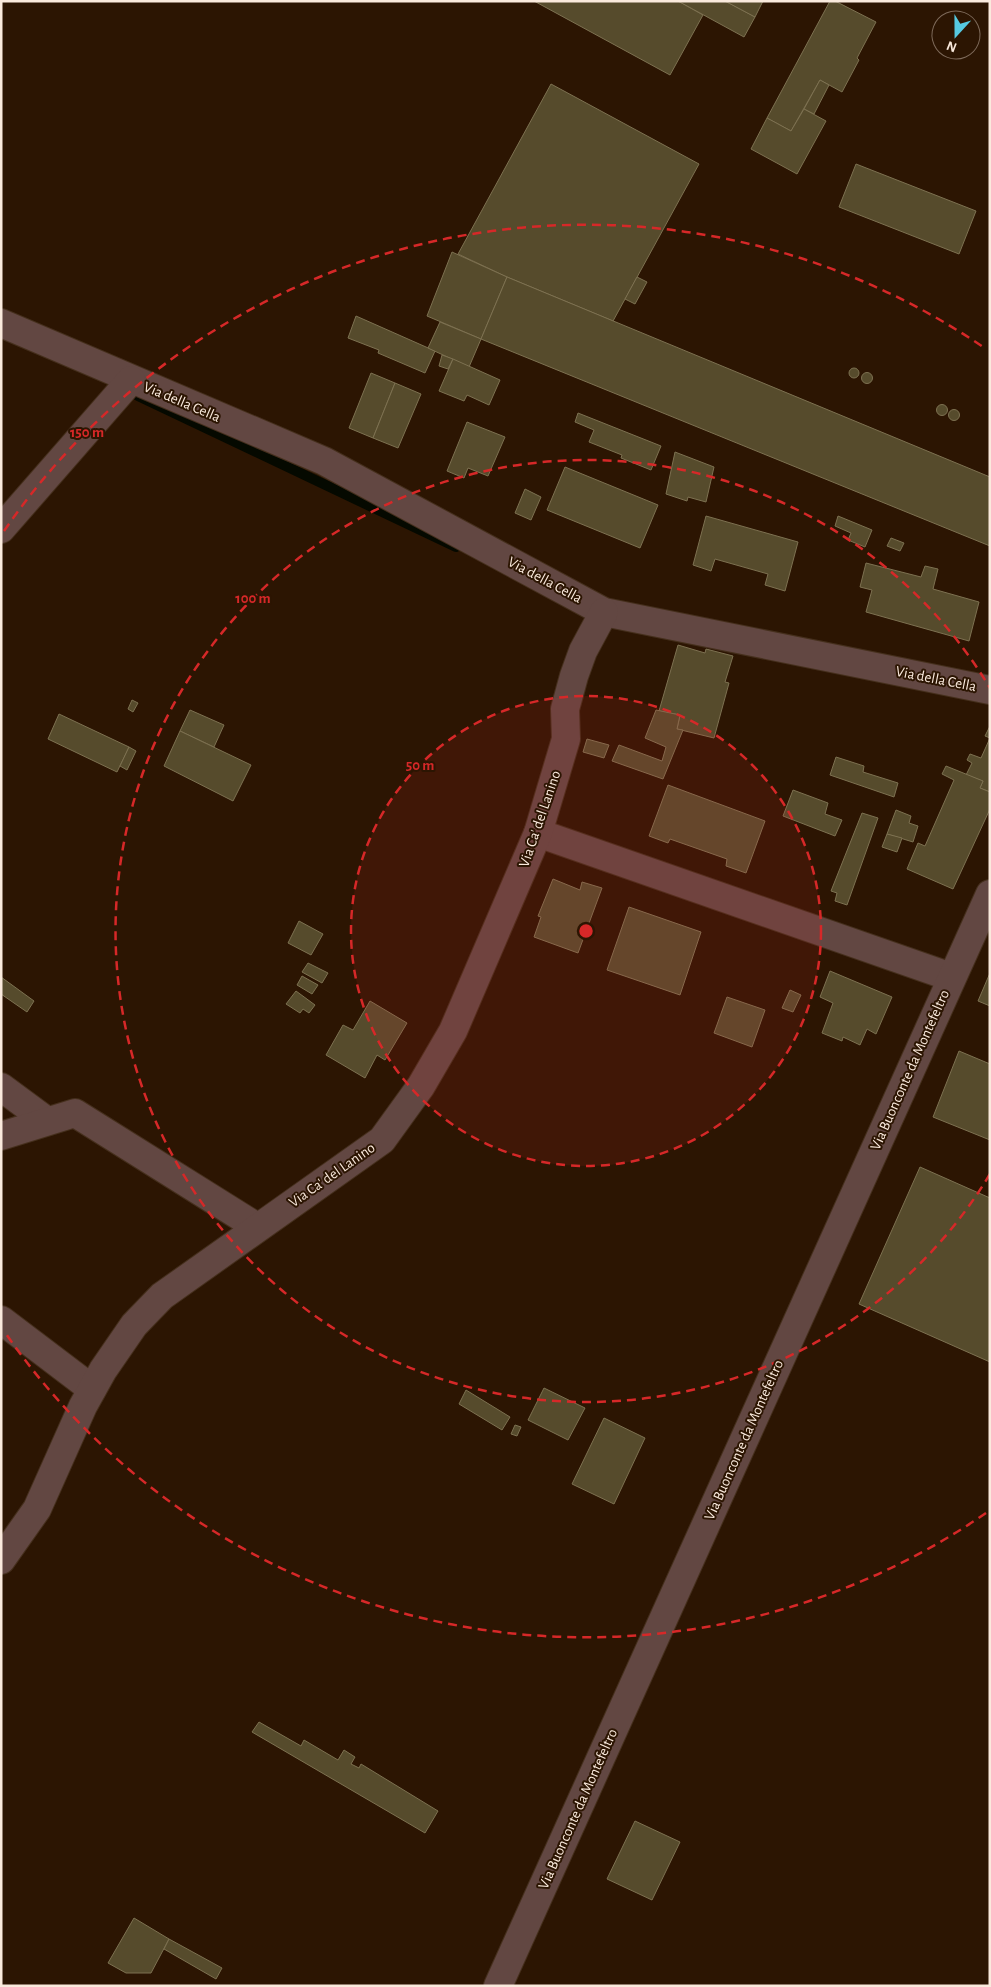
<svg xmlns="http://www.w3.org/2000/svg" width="991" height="1987" viewBox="0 0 991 1987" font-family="'Alegreya Sans',sans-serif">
<rect width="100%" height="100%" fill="#2c1502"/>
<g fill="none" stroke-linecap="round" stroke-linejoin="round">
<polyline stroke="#050900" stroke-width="10" points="138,396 456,547"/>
</g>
<g fill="#564b2c" stroke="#7d7151">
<polygon points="534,1 678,1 703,15 670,75"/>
<polygon points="678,1 725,1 755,17 744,37"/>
<polygon points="725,1 763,1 755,17"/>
<polygon points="830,1 835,1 876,22 857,58 859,60 842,92 820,80 791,131 767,118"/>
<polygon points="820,80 829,85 814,114 804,109"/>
<polygon points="551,84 699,164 613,321 507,277 458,254"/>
<polygon points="804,109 826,121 797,174 751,149 767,118 791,131"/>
<polygon points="856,164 976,211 959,254 839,207"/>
<polygon points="452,252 507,277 481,339 427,316"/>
<polygon points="507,277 990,477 990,546 481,339"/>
<polygon points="637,277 647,282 635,304 625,299"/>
<polygon points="356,316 435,351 425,373 378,353 379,350 348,338"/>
<polygon points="440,322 481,339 469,367 428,348"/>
<polygon points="442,355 453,359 448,369 439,366"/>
<polygon points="453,359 500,380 489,405 467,395 464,401 439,391"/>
<circle cx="854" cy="373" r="5"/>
<circle cx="867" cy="378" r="5.5"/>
<polygon points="371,373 395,383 373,438 349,428"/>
<polygon points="395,383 421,394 398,448 373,438"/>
<circle cx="942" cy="410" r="5.5"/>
<circle cx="954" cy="415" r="5.5"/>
<polygon points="578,413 661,446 651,470 621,458 622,455 589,442 594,430 575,422"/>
<polygon points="467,422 505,437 488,476 468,468 464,478 447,471"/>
<polygon points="675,452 714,467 706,502 688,497 687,501 666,494"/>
<polygon points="565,467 658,505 640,548 547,510"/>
<polygon points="525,489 541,497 531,520 515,513"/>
<polygon points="706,516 798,542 785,591 765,585 768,574 715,559 711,571 693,565"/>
<polygon points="838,516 872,530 865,547 848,540 851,533 835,526"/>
<polygon points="891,538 904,543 900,551 887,546"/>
<polygon points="866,563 921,577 925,566 938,569 933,589 979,602 969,641 866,612 872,590 860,587"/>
<polygon points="678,645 705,653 706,649 733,656 725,682 729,683 714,738 677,729 680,715 659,711"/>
<polygon points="132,700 138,703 133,712 128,709"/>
<polygon points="190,710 224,725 214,747 180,731"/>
<polygon points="656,710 680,715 677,729 683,730 663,779 612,761 619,745 662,761 666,747 645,738"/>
<polygon points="59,714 129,747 117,772 48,739"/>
<polygon points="990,726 990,738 985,736"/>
<polygon points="180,731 251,765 233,801 164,766"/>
<polygon points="990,738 990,792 980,788 983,781 966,775 972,763 967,760 970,754 981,758"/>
<polygon points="587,739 609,745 604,758 583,752"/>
<polygon points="129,747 136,751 127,770 120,766"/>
<polygon points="836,757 864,766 863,772 898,783 894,797 830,775"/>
<polygon points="946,766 983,781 980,788 990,792 990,809 953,889 907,869 918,843 925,846 954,780 942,774"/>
<polygon points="668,785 765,821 746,873 726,866 727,859 670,839 668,843 649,836"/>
<polygon points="793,790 828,803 825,814 842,820 835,836 783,816"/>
<polygon points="896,810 911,816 909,823 918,826 913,842 887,834"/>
<polygon points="862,813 878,818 847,905 835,901 837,893 831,891"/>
<polygon points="887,834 902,838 897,852 882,847"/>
<polygon points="553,879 580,890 582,882 602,888 578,953 534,937 541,917 538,916"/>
<polygon points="629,907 701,932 680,995 607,970"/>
<polygon points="299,921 323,934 311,955 288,943"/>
<polygon points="308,963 328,973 322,983 302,972"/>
<polygon points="830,971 892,997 876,1034 867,1029 860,1045 843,1037 842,1041 822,1033 833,1003 820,997"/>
<polygon points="990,973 990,1006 978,1001"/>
<polygon points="302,976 318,985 312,994 297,985"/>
<polygon points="1,977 34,1001 27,1012 1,994"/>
<polygon points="790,990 801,995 793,1012 782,1008"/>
<polygon points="296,991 315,1005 309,1013 303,1009 300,1013 286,1004"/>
<polygon points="727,997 765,1010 752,1047 714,1033"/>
<polygon points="370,1001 407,1023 385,1060 377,1055 365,1078 326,1055 343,1025 353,1030"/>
<polygon points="959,1051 990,1064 990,1140 933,1117"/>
<polygon points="920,1167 990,1198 990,1362 859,1304"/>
<polygon points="544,1388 585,1408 568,1440 528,1420"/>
<polygon points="466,1390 510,1417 502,1430 459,1404"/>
<polygon points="604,1418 645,1438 614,1504 572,1484"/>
<polygon points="515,1425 521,1427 517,1436 511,1434"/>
<polygon points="259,1722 301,1746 304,1740 338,1760 344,1750 355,1757 351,1764 359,1768 361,1764 438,1811 425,1833 252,1732"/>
<polygon points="635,1821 680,1842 652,1900 607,1879"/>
<polygon points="134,1918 169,1939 151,1973 126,1973 108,1963"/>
<polygon points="169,1939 222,1968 216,1979 164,1949"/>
</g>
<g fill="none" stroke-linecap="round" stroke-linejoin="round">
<g stroke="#452f1c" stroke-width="30">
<g id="minor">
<polyline points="1,323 324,461 604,612 990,690"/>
<polyline points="1,529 131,380"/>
<polyline points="538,833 951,977"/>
<polyline points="1,1087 47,1121"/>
<polyline points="1,1136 75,1113 257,1227"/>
<polyline points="1,1320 92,1389"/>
<polyline points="1,1560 37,1509 83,1406 103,1370 134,1325 162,1296 382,1140 421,1086 453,1031 538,833 566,739 565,709 574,676 583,651 604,612"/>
<polyline points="498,1986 990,894"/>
</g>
</g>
<use href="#minor" stroke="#624742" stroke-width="28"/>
</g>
<circle cx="586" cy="931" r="235" fill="#d62828" fill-opacity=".12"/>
<g fill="none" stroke="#d62828" stroke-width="2.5" stroke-dasharray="9 6">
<circle cx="586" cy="931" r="235"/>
<path d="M990 1174A471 471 0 1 1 990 688"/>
<path d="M986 1513A706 706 0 0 1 4 1331M4 531A706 706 0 0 1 986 349"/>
</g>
<g text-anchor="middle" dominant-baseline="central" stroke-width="4" stroke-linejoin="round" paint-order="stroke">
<g font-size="15" fill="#faeadd" stroke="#2c1502">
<text transform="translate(182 402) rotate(23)">Via della Cella</text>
<text transform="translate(545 580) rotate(28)">Via della Cella</text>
<text transform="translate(936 679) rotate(11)">Via della Cella</text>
<text transform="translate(540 819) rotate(-71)">Via Ca' del Lanino</text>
<text transform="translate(910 1070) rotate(-66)">Via Buonconte da Montefeltro</text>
<text transform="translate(332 1175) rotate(-35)">Via Ca' del Lanino</text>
<text transform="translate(744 1440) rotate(-66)">Via Buonconte da Montefeltro</text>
<text transform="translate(578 1809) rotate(-66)">Via Buonconte da Montefeltro</text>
</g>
</g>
<circle cx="586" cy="931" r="8" fill="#d62828" stroke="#2c1502" stroke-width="2.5"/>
<g font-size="15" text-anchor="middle" font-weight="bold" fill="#d62828" stroke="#2c1502" stroke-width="4" stroke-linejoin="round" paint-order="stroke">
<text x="87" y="437">150 m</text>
<text x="253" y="603">100 m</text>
<text x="420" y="770">50 m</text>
</g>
<rect width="991" height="1987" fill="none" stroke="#faeadd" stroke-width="5"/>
<g transform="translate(956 35) rotate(201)"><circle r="24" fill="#2c1502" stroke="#7e6a5a"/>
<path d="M0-4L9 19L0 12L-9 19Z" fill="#56c9e1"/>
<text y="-8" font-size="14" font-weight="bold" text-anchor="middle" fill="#faeadd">N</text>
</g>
</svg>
